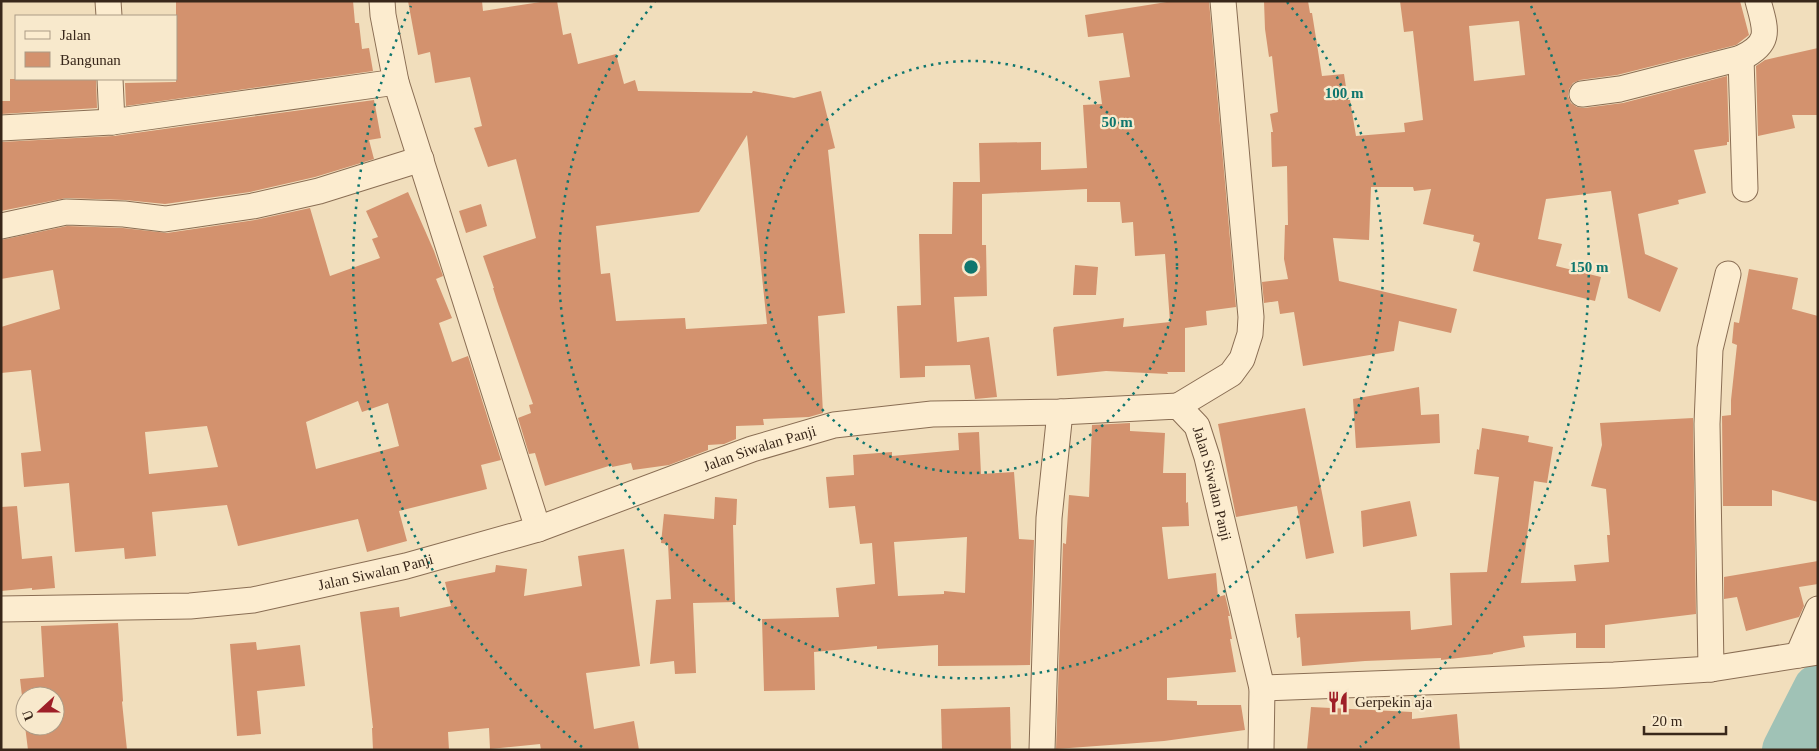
<svg xmlns="http://www.w3.org/2000/svg" width="1819" height="751" viewBox="0 0 1819 751" font-family="'Times New Roman',serif">
<rect width="100%" height="100%" fill="#f1debc"/>
<g fill="none" stroke-linecap="round" stroke-linejoin="round">
<polyline stroke="#a0c2b6" stroke-width="50" points="1787,750 1818,689"/>
</g>
<g fill="#d3926e" fill-rule="evenodd">
<polygon points="176,1 353,1 355,23 359,23 362,49 369,48 373,71 126,106 125,83 176,82"/>
<path d="M408,1H482L483,11L547,1H557L563,35L571,33L578,64L616,54L624,84L635,80L638,91L752,93L753,91L794,98L821,91L835,148L828,150L845,313L818,316L823,413L809,417L763,419L764,425L736,426V439L724,444L708,445V450L669,465L633,470L631,463L612,467V465L545,486L535,453L529,454L518,418L531,413L529,405L533,404L497,301L493,288H494L483,256L536,238L516,159L488,167L474,128L482,126L470,77L435,83L430,52L418,55ZM747,135L767,324L686,329L685,318L616,321L610,273L601,274L596,226L699,212Z"/>
<polygon points="1173,1 1209,1 1236,307 1206,311 1207,325 1185,328 1185,372 1167,372 1168,374 1106,371 1057,376 1053,330 1054,327 1124,318 1123,327 1170,322 1165,254 1135,256 1133,222 1122,223 1120,202 1087,202 1087,189 982,194 982,245 986,245 987,296 954,297 957,342 989,337 997,397 975,399 970,365 925,366 925,377 900,378 897,306 921,305 919,234 952,234 953,182 980,182 979,143 1041,142 1041,170 1087,168 1083,105 1102,104 1099,81 1130,77 1123,33 1088,37 1085,15"/>
<path d="M1264,1H1308L1310,13H1312L1322,76L1344,74L1348,100H1350L1356,136L1405,132L1404,123L1423,120L1413,31L1404,32L1400,1H1740L1749,35L1736,45L1617,75L1580,80L1573,83L1569,89L1568,96L1571,103L1577,107L1584,108L1623,103L1727,76L1729,142H1727V145L1694,150L1706,193L1678,200L1679,204L1638,214L1645,254L1678,268L1660,312L1628,298L1611,191L1546,199L1538,239L1562,244L1556,266L1601,277L1595,301L1473,271L1480,243L1473,241L1474,235L1423,224L1431,189L1414,191L1413,187H1371L1369,240L1333,238L1339,281L1457,309L1451,333L1399,321L1394,351L1303,366L1294,312L1280,314L1278,301L1264,303L1262,282L1288,279L1284,259L1285,225H1288L1287,166L1272,167L1271,132H1273L1270,114L1278,112L1272,56L1269,57L1265,29ZM1519,21L1525,75L1474,81L1469,26Z"/>
<polygon points="1818,48 1818,115 1792,115 1795,128 1758,136 1756,66 1765,60"/>
<polygon points="10,79 96,79 97,108 1,114 1,101 10,101"/>
<polygon points="374,100 381,138 369,140 374,159 315,177 250,192 165,204 125,200 66,198 1,211 1,142 114,136"/>
<path d="M408,192L434,251L443,276L436,279L452,318L439,323L452,362L468,356L501,460L481,465L487,489L399,511L407,541L367,552L358,519L238,546L227,505L152,512L156,556L125,559L124,548L75,552L69,483L24,487L21,453L41,451L31,370L1,373V327L60,309L53,270L1,279V240L67,226L123,228L167,233L255,220L310,208L330,276L380,258L372,239L378,237L366,211ZM358,401L362,412L388,403L399,446L316,469L306,422ZM207,426L218,467L149,474L145,432Z"/>
<polygon points="481,204 487,226 466,233 459,211"/>
<polygon points="1075,265 1098,267 1096,295 1073,295"/>
<polygon points="1749,269 1798,278 1792,309 1818,316 1818,502 1772,490 1772,506 1723,506 1722,416 1731,415 1731,400 1737,345 1732,343 1734,322 1739,323"/>
<polygon points="1419,387 1421,415 1439,414 1440,443 1356,448 1353,399"/>
<polygon points="1305,408 1334,553 1306,559 1297,506 1236,517 1218,424"/>
<polygon points="1693,418 1696,614 1605,625 1605,648 1576,648 1576,633 1523,636 1525,647 1493,653 1493,654 1441,660 1441,658 1365,661 1302,666 1300,637 1297,638 1295,614 1410,611 1411,630 1452,625 1450,573 1487,572 1499,477 1474,474 1477,449 1479,450 1482,428 1529,436 1528,442 1553,447 1547,483 1534,481 1521,583 1576,581 1574,565 1609,562 1607,535 1610,535 1606,489 1591,486 1602,445 1600,423"/>
<polygon points="1130,423 1130,431 1165,433 1163,473 1186,473 1186,503 1188,502 1189,526 1162,527 1168,579 1216,573 1218,597 1225,595 1230,616 1228,616 1232,639 1230,639 1236,672 1167,678 1167,700 1197,701 1197,705 1241,705 1245,730 1164,741 1056,749 1063,543 1066,544 1069,495 1089,497 1092,425"/>
<path d="M979,432L981,474L1014,472L1019,539L1034,540L1030,665L938,666V645L877,649V646L814,652L815,690L764,691L762,619L839,617L836,588L875,584L872,543L860,544L855,506L829,508L826,477L854,475L853,455L892,452V456L959,450L958,433ZM967,537L965,593L944,591V594L898,596L894,542Z"/>
<polygon points="715,497 737,499 736,525 733,525 735,602 693,603 696,673 675,674 674,661 650,664 656,600 671,599 668,544 661,543 664,514 714,519"/>
<polygon points="1410,501 1417,536 1363,547 1361,511"/>
<polygon points="17,506 22,559 52,556 55,588 32,590 32,588 1,591 1,507"/>
<polygon points="624,549 640,666 586,673 594,729 634,721 639,750 541,750 540,744 490,749 489,728 448,732 449,750 373,750 372,728 373,728 360,612 399,607 400,617 451,606 445,582 495,572 496,565 527,569 524,596 582,586 578,556"/>
<polygon points="1818,561 1818,584 1799,587 1804,606 1799,617 1746,631 1737,597 1724,599 1724,577"/>
<polygon points="118,623 123,701 122,702 127,750 28,750 25,726 55,726 55,696 25,696 25,722 20,679 44,677 41,626"/>
<polygon points="256,642 257,650 300,645 305,686 257,691 261,734 237,736 230,644"/>
<polygon points="1010,707 1011,750 942,750 941,709"/>
<polygon points="1311,707 1412,712 1412,719 1457,714 1460,750 1307,750"/>
</g>
<g fill="none" stroke-linecap="round" stroke-linejoin="round">
<g stroke="#8a6e54" stroke-width="27">
<g id="street">
<polyline points="108,1 109,16"/>
<polyline points="382,1 383,15 396,82 538,529"/>
<polyline points="1741,58 1745,189"/>
<polyline points="110,79 112,122"/>
<path d="M1582,94L1620,89L1741,58C1772,43 1766,30 1758,1"/>
<polyline points="1,128 112,122 396,82"/>
<polyline points="1,226 66,212 124,214 165,219 253,206 319,191 421,159"/>
<polyline points="1178,406 1231,374 1242,359 1250,334 1251,317 1223,1"/>
<path id="s1" d="M1,609L190,606L253,600L406,566L538,529L752,449L834,425L932,414L1060,412L1178,406L1197,426L1207,457L1262,688L1261,750"/>
<polyline points="1798,655 1818,609"/>
<polyline points="1711,669 1707,424 1710,349 1728,274"/>
<polyline points="1262,688 1614,675 1711,669 1818,652"/>
<polyline points="1042,750 1049,518 1060,412"/>
</g>
</g>
<use href="#street" stroke="#fceccf" stroke-width="25"/>
</g>
<g fill="none" stroke="#0f766e" stroke-width="2.5" stroke-dasharray="2.5 5">
<circle cx="971" cy="267" r="206"/>
<path d="M1287 2A412 412 0 1 1 655 2"/>
<path d="M582 747A618 618 0 0 1 411 6M1531 6A618 618 0 0 1 1360 747"/>
</g>
<defs>
<g id="restaurant-bare" transform="scale(1.725)"><path d="M-5-6h1v4h1v-4h1v4h1v-4h1v5L-1.5 .5V6h-2V.5L-5-1ZM5-6V6H3V1.5H1.5Q1.5-4 5-6Z" fill="#9e1f27" stroke="#f8e9cc" stroke-width="2.5" paint-order="stroke"/></g>
</defs>
<g fill-rule="evenodd">
<use href="#restaurant-bare" x="1338" y="702"/>
</g>
<g text-anchor="middle" dominant-baseline="central" stroke-width="4.5" stroke-linejoin="round" paint-order="stroke">
<g font-size="15" fill="#38271a" stroke="#f8e9cc">
<text stroke="none"><textPath href="#s1" startOffset="782">Jalan Siwalan Panji</textPath></text>
<text stroke="none"><textPath href="#s1" startOffset="1292">Jalan Siwalan Panji</textPath></text>
<text stroke="none"><textPath href="#s1" startOffset="378">Jalan Siwalan Panji</textPath></text>
</g>
<g font-size="15" fill="#38271a" stroke="#f8e9cc" text-anchor="start">
<text x="1355" y="702">Gerpekin aja</text>
</g>
</g>
<circle cx="971" cy="267" r="8" fill="#0f766e" stroke="#f8e9cc" stroke-width="2.5"/>
<g font-size="15" text-anchor="middle" font-weight="bold" fill="#0f766e" stroke="#f8e9cc" stroke-width="4.5" stroke-linejoin="round" paint-order="stroke">
<text x="1344" y="98">100 m</text>
<text x="1117" y="127">50 m</text>
<text x="1589" y="272">150 m</text>
</g>
<rect width="1819" height="751" fill="none" stroke="#38271a" stroke-width="5"/>
<rect x="15" y="15" width="162" height="65" fill="#f8e9cc" stroke="#ab9b85"/>
<rect x="25" y="31" width="25" height="8" fill="#fceccf" stroke="#ab9b85"/>
<text x="60" y="40" font-size="15" fill="#38271a">Jalan</text>
<rect x="25" y="52" width="25" height="15" fill="#d3926e" stroke="#ab9b85"/>
<text x="60" y="65" font-size="15" fill="#38271a">Bangunan</text>
<g transform="translate(40 711) rotate(249)"><circle r="24" fill="#f8e9cc" stroke="#ab9b85"/>
<path d="M0-4L9 19L0 12L-9 19Z" fill="#9e1f27"/>
<text y="-8" font-size="14" font-weight="bold" text-anchor="middle" fill="#38271a">U</text>
</g>
<path d="M1644 726v8h82v-8" fill="none" stroke="#38271a" stroke-width="2.5"/>
<text x="1652" y="726" font-size="15" fill="#38271a" stroke="#f8e9cc" stroke-width="4" paint-order="stroke">20 m</text>
</svg>
